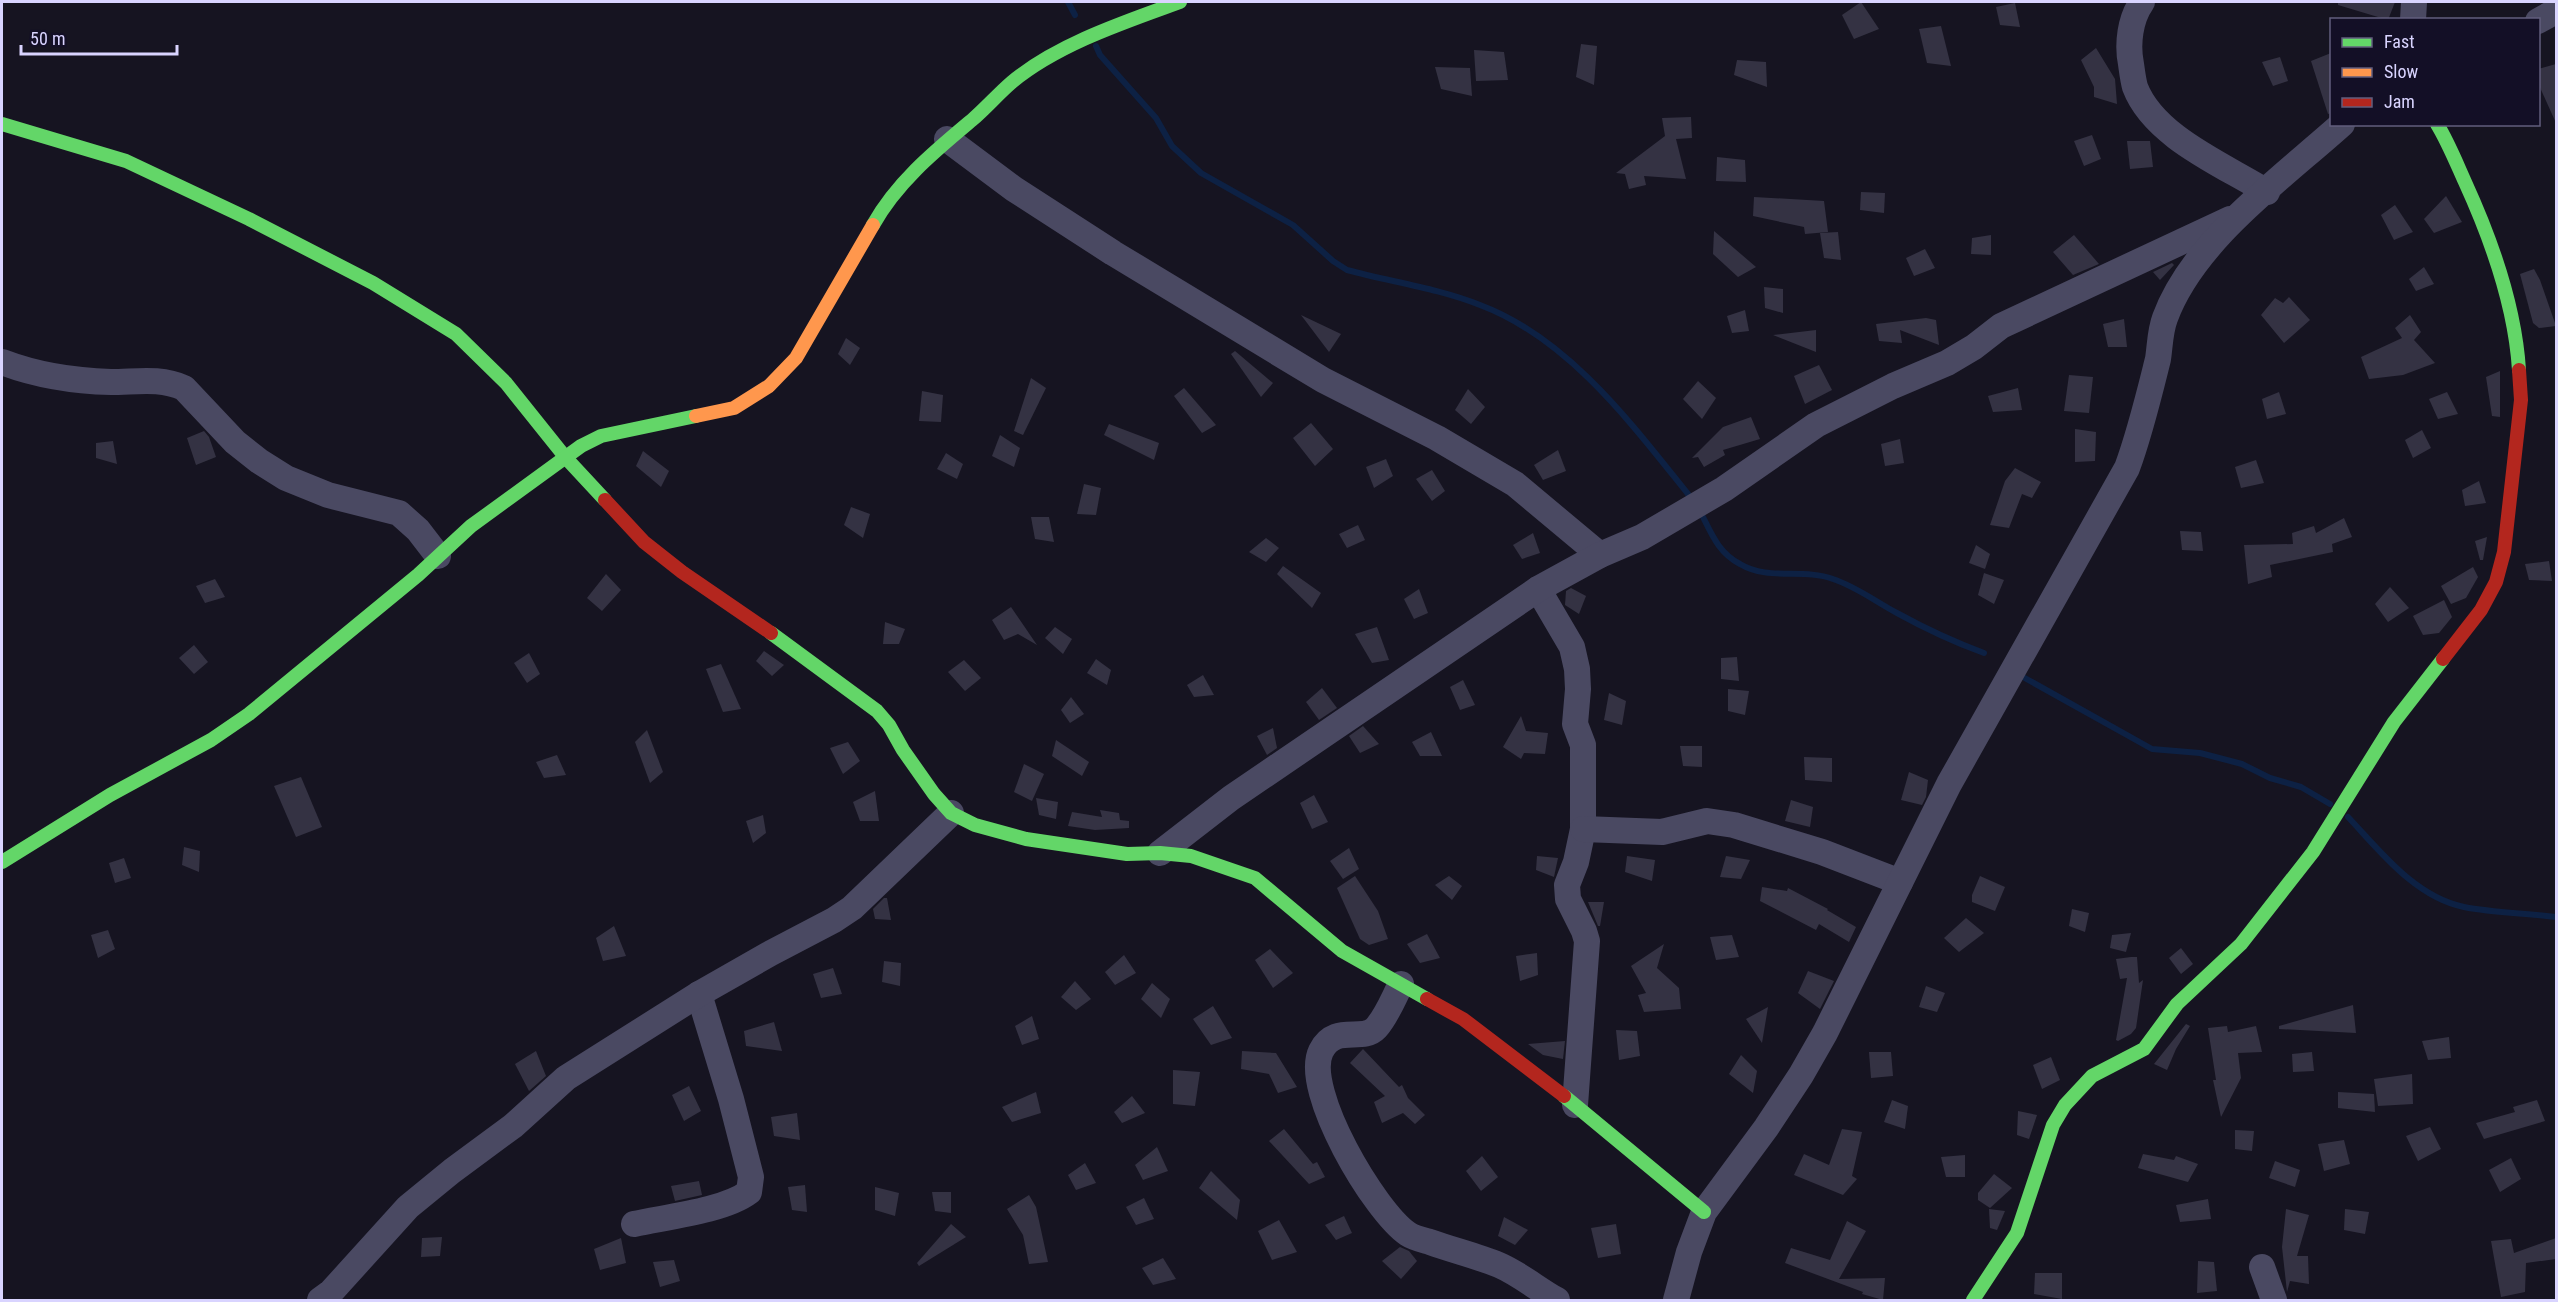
<svg xmlns="http://www.w3.org/2000/svg" width="2558" height="1302" viewBox="0 0 2558 1302" font-family="'Roboto Condensed',sans-serif">
<rect width="100%" height="100%" fill="#161421"/>
<g fill="none" stroke-linecap="round" stroke-linejoin="round">
<g stroke="#0d2144" stroke-width="6">
<polyline points="1068,2 1075,15"/>
<path d="M1096,46L1100,55L1156,118L1172,146L1201,173L1293,225L1333,261L1347,270C1391,282 1437,288 1480,305C1568,338 1631,423 1688,494"/>
<path d="M1702,515C1712,535 1719,553 1740,564C1768,581 1803,568 1833,579C1857,587 1876,602 1897,613C1926,629 1954,642 1984,653"/>
<polyline points="2023,677 2152,749 2200,753 2242,764 2270,778 2301,787 2330,804"/>
<path d="M2348,817C2380,851 2415,897 2464,907C2494,913 2526,913 2556,917"/>
</g>
</g>
<g fill="#343243">
<polygon points="1861,2 1879,29 1854,39 1842,15"/>
<polygon points="2338,2 2395,2 2388,20 2338,5"/>
<polygon points="2015,3 2020,27 2000,25 1996,7"/>
<polygon points="1941,26 1951,66 1927,63 1919,29"/>
<polygon points="1581,44 1597,46 1594,85 1576,77"/>
<polygon points="2096,48 2115,79 2117,104 2094,97 2094,87 2081,60"/>
<polygon points="1474,50 1504,52 1508,80 1476,81"/>
<polygon points="2331,53 2331,113 2328,114 2311,61"/>
<polygon points="2280,57 2288,81 2273,86 2262,62"/>
<polygon points="1737,60 1766,62 1767,87 1734,75"/>
<polygon points="2556,64 2556,123 2538,83 2538,69"/>
<polygon points="1435,67 1470,68 1472,96 1441,89"/>
<polygon points="1691,117 1692,138 1676,139 1686,179 1644,176 1646,185 1629,189 1625,174 1616,173 1665,136 1662,118"/>
<polygon points="2092,135 2101,159 2084,166 2074,141"/>
<polygon points="2127,141 2150,141 2153,167 2130,169"/>
<polygon points="1717,157 1745,160 1746,182 1716,181"/>
<polygon points="1861,192 1885,193 1884,213 1860,210"/>
<polygon points="2446,196 2462,222 2434,233 2424,219"/>
<polygon points="1754,197 1824,201 1828,232 1805,234 1804,227 1753,216"/>
<polygon points="2395,205 2413,232 2394,240 2381,215"/>
<polygon points="1714,231 1756,267 1738,277 1713,254"/>
<polygon points="1838,232 1841,260 1824,258 1820,233"/>
<polygon points="1991,235 1991,255 1971,254 1972,238"/>
<polygon points="2074,235 2099,264 2073,275 2053,252"/>
<polygon points="1925,249 1935,268 1914,276 1906,258"/>
<polygon points="2172,263 2174,265 2160,280 2153,272"/>
<polygon points="2424,267 2434,284 2416,291 2409,279"/>
<polygon points="2534,269 2540,280 2556,326 2539,328 2533,323 2520,274"/>
<polygon points="1764,287 1783,289 1783,313 1765,308"/>
<polygon points="2289,297 2310,320 2284,343 2261,315 2275,298 2283,303"/>
<polygon points="1745,310 1749,331 1732,333 1727,316"/>
<polygon points="1301,315 1341,334 1329,352"/>
<polygon points="2410,315 2421,332 2414,340 2435,363 2403,375 2369,379 2361,357 2402,338 2395,328"/>
<polygon points="1926,318 1936,320 1939,345 1900,330 1902,343 1879,341 1876,324"/>
<polygon points="2124,319 2127,347 2108,347 2103,324"/>
<polygon points="1816,330 1816,352 1773,335"/>
<polygon points="846,338 860,348 850,365 838,354"/>
<polygon points="1235,351 1273,383 1261,397 1231,354"/>
<polygon points="1819,365 1832,390 1805,404 1794,376"/>
<polygon points="2500,371 2500,417 2492,416 2486,377"/>
<polygon points="2069,375 2093,377 2089,413 2064,411"/>
<polygon points="1031,378 1046,388 1023,435 1014,431"/>
<polygon points="1698,381 1716,398 1702,419 1683,399"/>
<polygon points="1184,388 1216,425 1202,433 1174,396"/>
<polygon points="2018,388 2022,410 1993,412 1988,396"/>
<polygon points="1468,389 1485,407 1471,424 1455,410"/>
<polygon points="922,391 943,395 941,422 919,421"/>
<polygon points="2279,392 2286,414 2267,419 2262,399"/>
<polygon points="2447,392 2458,414 2438,419 2429,399"/>
<polygon points="1751,417 1760,439 1723,450 1725,455 1704,467 1698,457 1692,458 1723,427"/>
<polygon points="1311,423 1333,449 1315,466 1293,438"/>
<polygon points="1109,424 1159,443 1154,460 1104,435"/>
<polygon points="2075,429 2096,432 2095,461 2075,462"/>
<polygon points="2422,430 2431,448 2413,458 2405,440"/>
<polygon points="204,431 209,437 216,457 196,465 187,438"/>
<polygon points="1000,435 1020,448 1014,467 992,456"/>
<polygon points="1900,439 1904,463 1885,466 1881,444"/>
<polygon points="113,441 117,464 96,458 96,443"/>
<polygon points="1558,450 1566,471 1543,480 1534,465"/>
<polygon points="643,451 669,471 661,487 636,466"/>
<polygon points="946,453 963,464 957,479 937,469"/>
<polygon points="1386,459 1393,476 1374,488 1366,467"/>
<polygon points="2256,460 2264,483 2241,488 2235,467"/>
<polygon points="2015,468 2041,482 2032,498 2022,494 2009,528 1990,525 2005,481"/>
<polygon points="1432,470 1445,491 1432,501 1416,479"/>
<polygon points="2479,481 2486,503 2465,506 2462,490"/>
<polygon points="1084,484 1101,488 1096,515 1077,514"/>
<polygon points="851,507 870,514 863,538 844,525"/>
<polygon points="1031,517 1049,517 1054,542 1035,539"/>
<polygon points="2344,518 2352,537 2332,544 2333,552 2270,565 2272,577 2248,584 2244,545 2293,544 2292,533 2314,526 2316,533"/>
<polygon points="1358,525 1365,540 1347,548 1339,534"/>
<polygon points="2180,531 2201,532 2203,551 2182,550"/>
<polygon points="1533,533 1540,553 1522,559 1513,545"/>
<polygon points="2487,537 2483,560 2480,560 2475,541"/>
<polygon points="1266,538 1279,548 1266,562 1249,552"/>
<polygon points="1976,545 1990,554 1985,569 1969,563"/>
<polygon points="2549,561 2552,581 2529,580 2525,564"/>
<polygon points="1283,566 1321,593 1312,608 1277,574"/>
<polygon points="2473,567 2478,577 2466,598 2451,604 2441,586"/>
<polygon points="1984,573 2004,580 1994,604 1978,595"/>
<polygon points="606,574 621,590 602,611 587,598"/>
<polygon points="215,579 225,597 205,603 196,586"/>
<polygon points="2390,587 2409,608 2388,622 2375,604"/>
<polygon points="1571,588 1586,596 1579,614 1565,605 1566,591"/>
<polygon points="1419,589 1428,613 1414,619 1404,599"/>
<polygon points="2444,600 2452,617 2439,633 2423,635 2413,616"/>
<polygon points="1011,607 1037,645 1018,634 1004,640 992,620"/>
<polygon points="885,622 905,629 899,644 883,644"/>
<polygon points="1055,627 1072,639 1063,654 1045,638"/>
<polygon points="1377,627 1389,660 1372,663 1355,634"/>
<polygon points="194,645 208,662 194,674 179,658"/>
<polygon points="764,651 784,665 772,676 756,661"/>
<polygon points="529,653 540,674 527,683 514,663"/>
<polygon points="1737,657 1739,681 1721,679 1721,658"/>
<polygon points="1096,659 1111,670 1107,685 1087,673"/>
<polygon points="964,660 981,678 965,691 948,672"/>
<polygon points="721,664 741,709 723,712 706,669"/>
<polygon points="1203,675 1214,695 1194,697 1187,685"/>
<polygon points="1463,680 1475,705 1460,710 1450,687"/>
<polygon points="1322,688 1337,708 1319,720 1306,702"/>
<polygon points="1728,689 1749,691 1745,715 1728,711"/>
<polygon points="1609,693 1626,701 1622,725 1604,720"/>
<polygon points="1071,697 1084,714 1070,723 1061,710"/>
<polygon points="1521,716 1526,731 1548,733 1545,754 1524,753 1521,759 1503,747"/>
<polygon points="1363,726 1379,744 1360,753 1349,736"/>
<polygon points="1273,728 1277,748 1267,755 1257,736"/>
<polygon points="647,730 663,772 650,783 635,742"/>
<polygon points="1431,732 1442,756 1420,756 1412,742"/>
<polygon points="1056,740 1089,762 1082,776 1052,756"/>
<polygon points="848,742 860,761 843,774 830,748"/>
<polygon points="1680,746 1702,746 1702,767 1683,766"/>
<polygon points="557,755 566,775 544,778 536,762"/>
<polygon points="1804,757 1832,758 1832,782 1805,780"/>
<polygon points="1024,764 1044,774 1032,801 1014,792"/>
<polygon points="1909,772 1928,780 1926,797 1922,805 1901,800"/>
<polygon points="301,777 322,827 296,837 274,786"/>
<polygon points="875,791 879,821 860,821 853,802"/>
<polygon points="1314,795 1328,822 1312,829 1300,803"/>
<polygon points="1036,798 1058,802 1056,819 1039,815"/>
<polygon points="1791,800 1813,807 1810,827 1785,821"/>
<polygon points="1100,810 1119,813 1120,820 1129,821 1129,828 1095,830 1068,826 1072,812 1102,817"/>
<polygon points="763,815 766,833 753,843 746,821"/>
<polygon points="184,847 200,851 199,872 182,865"/>
<polygon points="1349,848 1359,869 1343,879 1330,861"/>
<polygon points="1537,856 1558,858 1554,877 1536,870"/>
<polygon points="1627,856 1655,860 1652,881 1625,872"/>
<polygon points="1726,856 1750,860 1741,879 1720,877"/>
<polygon points="124,858 131,878 115,883 109,863"/>
<polygon points="1355,876 1378,911 1388,939 1369,945 1360,939 1337,888"/>
<polygon points="1449,876 1462,886 1452,900 1435,885"/>
<polygon points="1980,876 2005,887 1995,911 1972,902 1972,895"/>
<polygon points="1762,887 1787,891 1788,888 1828,909 1827,910 1856,927 1849,942 1819,924 1816,930 1760,901"/>
<polygon points="884,898 887,898 891,920 875,919 873,909"/>
<polygon points="1588,902 1604,902 1600,926 1598,926"/>
<polygon points="2072,909 2089,913 2085,932 2069,926"/>
<polygon points="1966,918 1984,933 1959,952 1944,938"/>
<polygon points="614,926 626,956 603,961 596,938"/>
<polygon points="108,930 115,949 98,958 91,935"/>
<polygon points="2131,933 2126,952 2110,948 2112,935"/>
<polygon points="1427,934 1440,958 1420,963 1407,944"/>
<polygon points="1732,935 1739,957 1716,960 1710,937"/>
<polygon points="1664,944 1657,968 1679,988 1681,1009 1644,1012 1638,995 1646,993 1631,966"/>
<polygon points="2181,948 2193,964 2181,974 2169,958"/>
<polygon points="1270,949 1293,973 1273,988 1255,960"/>
<polygon points="1537,953 1538,975 1520,981 1516,956"/>
<polygon points="1124,955 1136,973 1115,985 1105,972"/>
<polygon points="2131,957 2137,957 2139,983 2143,980 2136,1028 2131,1034 2118,1041 2116,1040 2127,978 2120,979 2116,959"/>
<polygon points="884,961 901,963 900,986 882,982"/>
<polygon points="833,968 842,994 821,998 813,974"/>
<polygon points="1808,971 1834,981 1820,1009 1798,993"/>
<polygon points="1075,981 1091,999 1076,1010 1061,997"/>
<polygon points="1152,983 1170,999 1161,1018 1141,999"/>
<polygon points="1926,986 1945,993 1937,1012 1919,1007"/>
<polygon points="2353,1005 2356,1033 2279,1029 2279,1026"/>
<polygon points="1213,1006 1232,1038 1211,1045 1193,1019"/>
<polygon points="1768,1007 1762,1043 1746,1019"/>
<polygon points="1032,1016 1039,1039 1022,1045 1015,1026"/>
<polygon points="774,1022 782,1051 746,1046 744,1031"/>
<polygon points="2186,1024 2190,1026 2176,1049 2167,1070 2154,1064"/>
<polygon points="2227,1026 2228,1032 2256,1026 2262,1052 2238,1053 2241,1078 2221,1117 2213,1080 2216,1080 2208,1028"/>
<polygon points="1616,1030 1637,1031 1640,1056 1619,1060"/>
<polygon points="2449,1037 2451,1058 2428,1060 2422,1041"/>
<polygon points="1565,1041 1563,1059 1543,1055 1528,1044"/>
<polygon points="1363,1049 1399,1087 1402,1085 1408,1098 1425,1115 1415,1124 1403,1113 1382,1123 1374,1102 1385,1096 1350,1063"/>
<polygon points="536,1051 546,1076 529,1091 515,1064"/>
<polygon points="1242,1051 1276,1053 1297,1087 1278,1093 1269,1074 1241,1069"/>
<polygon points="1869,1052 1891,1052 1893,1076 1871,1078"/>
<polygon points="2312,1052 2314,1071 2293,1072 2292,1054"/>
<polygon points="1741,1055 1757,1071 1753,1093 1729,1074"/>
<polygon points="2051,1057 2060,1080 2042,1089 2033,1065"/>
<polygon points="1173,1070 1200,1072 1195,1106 1173,1104"/>
<polygon points="2412,1074 2413,1104 2378,1106 2374,1079"/>
<polygon points="689,1086 701,1111 684,1121 672,1095"/>
<polygon points="1036,1092 1041,1113 1012,1122 1002,1107"/>
<polygon points="2338,1092 2374,1094 2375,1112 2338,1108"/>
<polygon points="1132,1096 1145,1113 1122,1123 1114,1112"/>
<polygon points="1892,1100 1908,1106 1905,1129 1884,1122"/>
<polygon points="2537,1100 2545,1121 2484,1139 2476,1123 2515,1112 2513,1107"/>
<polygon points="2018,1111 2037,1115 2029,1139 2017,1135"/>
<polygon points="797,1113 800,1140 774,1136 771,1117"/>
<polygon points="2430,1127 2441,1149 2418,1161 2406,1136"/>
<polygon points="1284,1129 1313,1164 1317,1162 1325,1177 1309,1184 1269,1141"/>
<polygon points="1842,1129 1862,1132 1852,1176 1857,1179 1843,1195 1794,1175 1804,1154 1829,1165"/>
<polygon points="2235,1130 2254,1131 2252,1151 2235,1149"/>
<polygon points="2344,1140 2350,1164 2324,1171 2318,1144"/>
<polygon points="1157,1147 1168,1171 1143,1180 1135,1165"/>
<polygon points="2143,1154 2174,1160 2176,1156 2198,1164 2188,1182 2138,1168"/>
<polygon points="1965,1155 1965,1177 1946,1177 1941,1157"/>
<polygon points="1482,1156 1498,1177 1481,1191 1466,1171"/>
<polygon points="2511,1158 2521,1179 2500,1192 2489,1170"/>
<polygon points="2275,1161 2300,1170 2295,1187 2269,1178"/>
<polygon points="1085,1163 1096,1183 1076,1190 1068,1175"/>
<polygon points="1211,1171 1240,1200 1237,1220 1199,1188"/>
<polygon points="1994,1174 2012,1188 1990,1208 1978,1200 1978,1193"/>
<polygon points="699,1181 702,1195 675,1201 671,1186"/>
<polygon points="805,1185 807,1212 792,1210 788,1187"/>
<polygon points="875,1187 899,1193 895,1216 875,1210"/>
<polygon points="932,1192 951,1192 951,1213 935,1211"/>
<polygon points="1029,1195 1036,1207 1048,1262 1029,1264 1023,1235 1007,1209"/>
<polygon points="1144,1198 1154,1219 1136,1225 1126,1207"/>
<polygon points="2208,1199 2211,1219 2180,1222 2176,1205"/>
<polygon points="1989,1209 2005,1211 1997,1230 1990,1228"/>
<polygon points="2286,1209 2309,1215 2297,1256 2308,1256 2309,1284 2290,1281 2287,1292 2282,1247"/>
<polygon points="2345,1209 2369,1212 2365,1234 2344,1230"/>
<polygon points="1344,1216 1352,1233 1336,1240 1325,1225"/>
<polygon points="1504,1217 1528,1230 1515,1245 1498,1236"/>
<polygon points="1279,1220 1297,1252 1272,1260 1258,1231"/>
<polygon points="1847,1221 1866,1231 1839,1279 1885,1278 1883,1300 1862,1294 1863,1292 1785,1263 1791,1248 1830,1260"/>
<polygon points="951,1224 966,1237 919,1266 917,1263"/>
<polygon points="1616,1224 1621,1254 1598,1258 1591,1228"/>
<polygon points="442,1237 440,1256 421,1257 422,1238"/>
<polygon points="621,1238 626,1263 600,1270 594,1249"/>
<polygon points="2556,1238 2556,1259 2526,1263 2525,1292 2501,1297 2491,1241 2511,1239 2514,1253"/>
<polygon points="1400,1247 1409,1251 1417,1261 1401,1279 1382,1261"/>
<polygon points="1163,1258 1176,1279 1153,1285 1142,1268"/>
<polygon points="674,1260 680,1281 660,1287 653,1262"/>
<polygon points="2198,1261 2214,1262 2217,1291 2197,1293"/>
<polygon points="2035,1273 2062,1273 2062,1299 2034,1294"/>
</g>
<g fill="none" stroke-linecap="round" stroke-linejoin="round">
<g stroke="#4a4962" stroke-width="26">
<path d="M2142,2C2130,19 2127,44 2131,64C2132,71 2133,80 2135,87C2154,137 2224,165 2267,192"/>
<polyline points="2413,20 2414,2"/>
<polyline points="2538,21 2556,11"/>
<polyline points="947,139 1014,189 1113,253 1323,380 1437,438 1515,484 1600,555"/>
<path d="M2,362C36,375 74,381 111,382C136,382 160,377 184,388L235,442L259,461L286,478L328,495L399,513L418,530L438,556"/>
<polyline points="1538,589 1572,647 1577,669 1578,689 1575,724 1583,745 1583,829 1576,862 1567,885 1568,899 1584,931 1587,941 1575,1105"/>
<polyline points="1583,829 1662,832 1707,821 1734,825 1822,852 1900,882"/>
<polyline points="1160,853 1231,798 1538,589 1600,555 1642,537 1724,489 1816,425 1893,386 1947,363 1974,347 2001,326 2230,219"/>
<path d="M1401,984C1394,997 1387,1016 1376,1028C1362,1043 1335,1023 1321,1051C1302,1090 1375,1212 1408,1234C1414,1238 1423,1240 1430,1242C1452,1250 1477,1256 1499,1265C1520,1274 1537,1289 1557,1300"/>
<path d="M634,1224C665,1217 724,1211 749,1192L751,1177L731,1099L699,994"/>
<polyline points="2262,1267 2274,1300"/>
<polyline points="320,1300 331,1292 408,1207 452,1171 513,1126 566,1078 699,994 771,953 834,920 852,908 951,813"/>
<path d="M1676,1300L1689,1252L1704,1212L1766,1128L1801,1075L1825,1033L1949,784L2127,468C2140,433 2149,395 2158,359C2160,346 2160,331 2165,318C2193,241 2282,178 2342,124"/>
</g>
<g stroke="#63d668" stroke-width="14">
<polyline points="2,124 126,161 249,219 373,283 456,334 506,383 566,458 605,500"/>
<path d="M2437,124C2448,142 2456,162 2465,182C2492,241 2515,305 2519,370"/>
<path d="M873,225C897,182 935,151 972,120C986,108 998,94 1012,82C1058,44 1125,22 1180,2"/>
<polyline points="771,633 877,711 889,725 903,750 934,794 951,813 975,825 1026,839 1127,854 1160,853 1191,856 1255,878 1342,951 1427,999"/>
<polyline points="2,862 110,795 211,740 249,714 418,575 471,526 581,446 601,436 696,416"/>
<polyline points="1564,1096 1704,1212"/>
<polyline points="1973,1300 2017,1233 2053,1125 2065,1105 2092,1076 2144,1049 2177,1004 2241,944 2313,852 2394,722 2443,659"/>
</g>
<polyline stroke="#ff974d" stroke-width="14" points="696,416 734,408 769,386 796,358 873,225"/>
<g stroke="#b3261e" stroke-width="14">
<polyline points="605,500 644,542 682,572 771,633"/>
<polyline points="2443,659 2481,610 2496,582 2504,552 2521,400 2519,370"/>
<polyline points="1427,999 1463,1019 1564,1096"/>
</g>
</g>
<rect width="2558" height="1302" fill="none" stroke="#d9d4ff" stroke-width="6"/>
<rect x="2330" y="18" width="210" height="108" fill="#130f26" stroke="#625e7d" stroke-width="1.5"/>
<rect x="2342" y="38" width="30" height="9" fill="#63d668" stroke="#625e7d" stroke-width="1.5"/>
<text x="2384" y="48" font-size="18" fill="#d9d4ff">Fast</text>
<rect x="2342" y="68" width="30" height="9" fill="#ff974d" stroke="#625e7d" stroke-width="1.5"/>
<text x="2384" y="78" font-size="18" fill="#d9d4ff">Slow</text>
<rect x="2342" y="98" width="30" height="9" fill="#b3261e" stroke="#625e7d" stroke-width="1.5"/>
<text x="2384" y="108" font-size="18" fill="#d9d4ff">Jam</text>
<path d="M21 45v9h156v-9" fill="none" stroke="#d9d4ff" stroke-width="3"/>
<text x="30" y="45" font-size="18" fill="#d9d4ff" stroke="#130f26" stroke-width="4.5" paint-order="stroke">50 m</text>
</svg>
